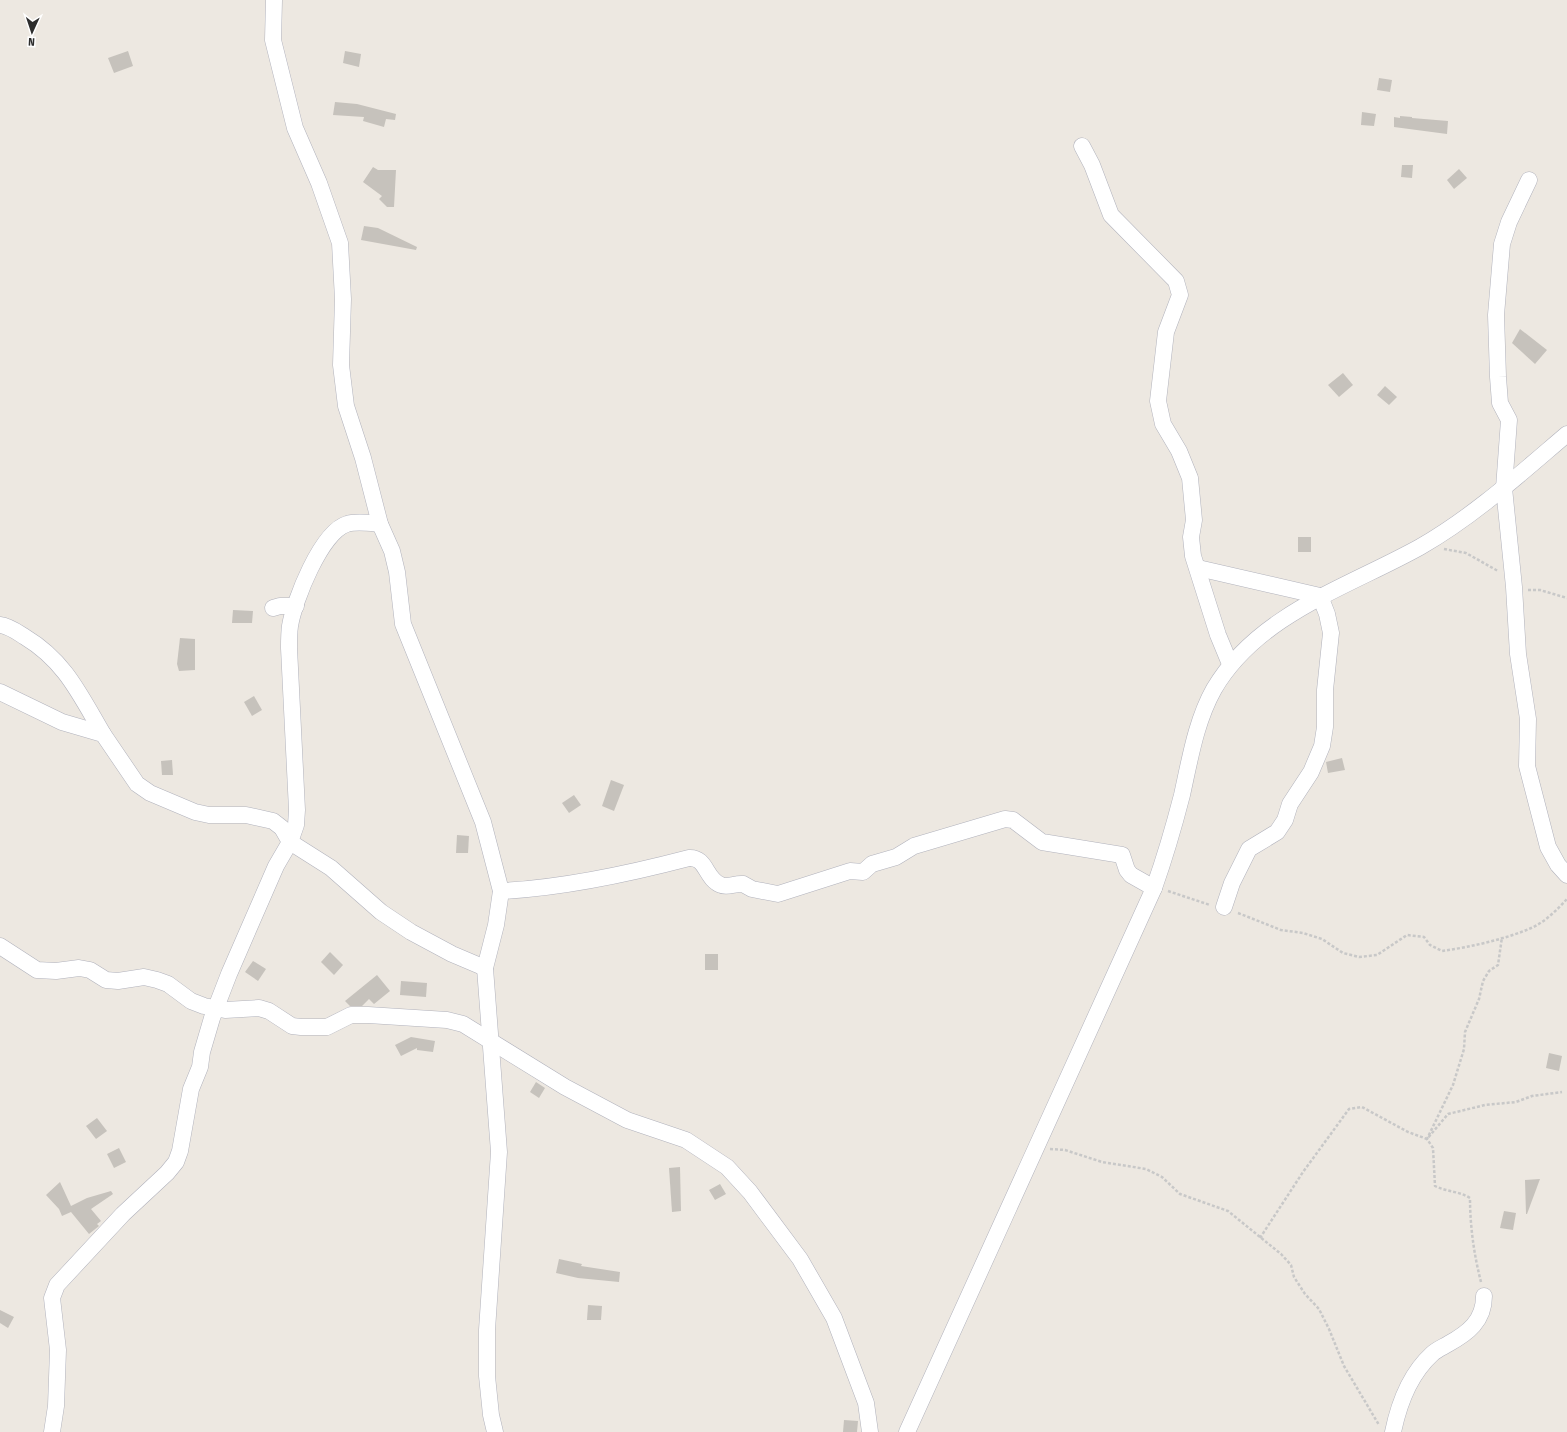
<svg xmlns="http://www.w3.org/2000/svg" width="1567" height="1432" viewBox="0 0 1567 1432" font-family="'Fira Sans Condensed',sans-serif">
<rect width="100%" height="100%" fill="#ede8e1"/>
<g fill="#c6c2bc">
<polygon points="128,51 133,66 114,73 108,58"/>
<polygon points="345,51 361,54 359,67 343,63"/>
<polygon points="1379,78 1392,80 1390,92 1377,90"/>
<polygon points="335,102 357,104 396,114 395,120 386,119 384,127 363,121 364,117 333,115"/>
<polygon points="1362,112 1376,114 1374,126 1361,125"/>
<polygon points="1400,116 1412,117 1412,118 1448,121 1447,134 1394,127 1394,117 1400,118"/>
<polygon points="1402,165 1413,165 1412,178 1401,177"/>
<polygon points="373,167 378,170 396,170 394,207 387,207 379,199 382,196 363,182"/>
<polygon points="1459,169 1467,178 1454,189 1447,180"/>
<polygon points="364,226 378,228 417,247 416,250 361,240"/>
<polygon points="1520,329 1547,350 1535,364 1512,343"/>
<polygon points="1343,373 1353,385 1339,397 1328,385"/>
<polygon points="1385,386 1397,397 1389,405 1377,395"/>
<rect x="1298" y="537" width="13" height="15"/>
<polygon points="233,610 253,611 252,623 232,623"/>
<polygon points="180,638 195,639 195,670 179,671 177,664"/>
<polygon points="254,696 262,710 252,716 244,702"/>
<polygon points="1342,758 1345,770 1328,773 1326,762"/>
<polygon points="172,760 173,775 162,775 161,761"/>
<polygon points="611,780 624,785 614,811 602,806"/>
<polygon points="574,795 581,805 569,813 562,803"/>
<polygon points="457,835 469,836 468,853 456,853"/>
<polygon points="330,952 343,965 334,975 321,962"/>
<rect x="705" y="954" width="13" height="16"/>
<polygon points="253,961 266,969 258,981 245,972"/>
<polygon points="377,975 390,991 374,1004 369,999 362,1006 350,1006 345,1001"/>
<polygon points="401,981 427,983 426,997 400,995"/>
<polygon points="411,1037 435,1041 433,1052 417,1050 417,1048 401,1056 395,1045"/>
<polygon points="1549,1053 1562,1056 1559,1071 1546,1068"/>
<polygon points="536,1082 545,1088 539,1098 530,1092"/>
<polygon points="97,1118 107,1131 96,1139 86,1126"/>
<polygon points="119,1148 126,1162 114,1168 107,1154"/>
<polygon points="680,1167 681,1211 672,1212 669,1168"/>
<polygon points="1540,1179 1527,1214 1526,1214 1525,1180"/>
<polygon points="60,1182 71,1206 87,1198 111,1191 113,1194 91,1209 101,1221 97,1224 99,1226 89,1234 71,1212 62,1216 59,1209 46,1195"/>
<polygon points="720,1184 726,1194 715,1200 709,1190"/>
<polygon points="1504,1211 1516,1213 1513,1230 1500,1228"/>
<polygon points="559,1259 582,1264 581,1266 620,1272 619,1282 578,1278 556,1273"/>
<polygon points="588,1305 602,1306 601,1320 587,1320"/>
<polygon points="0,1310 14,1317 8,1328 0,1323"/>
<polygon points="844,1420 858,1421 857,1432 843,1432"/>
</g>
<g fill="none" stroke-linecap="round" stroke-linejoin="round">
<g stroke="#b1b2bc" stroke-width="17">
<g id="minor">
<polyline points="274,0 273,40 295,128 319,183 340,243 343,299 341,365 346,406 363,458 380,524 392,551 397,572 403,624 483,822 501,891 496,925 485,968 499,1152 487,1330 487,1376 491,1415 495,1432"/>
<polyline points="1082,146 1092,165 1111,215 1176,281 1180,295 1166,332 1158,401 1163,424 1179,451 1190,478 1194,520 1191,537 1193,556 1218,635 1230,664"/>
<polyline points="1529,180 1509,222 1502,244 1496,315 1498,377 1500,403 1509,420 1504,488 1514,587 1518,654 1528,719 1527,766 1548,847 1558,865 1567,875"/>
<polyline points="1198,568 1320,596 1327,614 1331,633 1325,690 1325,727 1322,746 1311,772 1290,804 1285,820 1277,832 1249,849 1232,883 1224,907"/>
<polyline points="273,608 280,606 296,606"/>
<path d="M0,625C9,626 17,632 25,637C65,661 80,695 103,734"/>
<polyline points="0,692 62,722 103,734 137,784 150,793 195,812 209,815 246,815 273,821 282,828 290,842 331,868 381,912 411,932 452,954 485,968"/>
<path d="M501,891C564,888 628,874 689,858C707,857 705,879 721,885C728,888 735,883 743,884L752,889L778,894L850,871L863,872L872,864L896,857L914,846L1005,819L1013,820L1042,842L1122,855L1127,870L1131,875L1154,888"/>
<polyline points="0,946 37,970 56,971 79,968 90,970 106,980 118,981 144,977 157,980 168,984 191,1001 204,1006 225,1010 259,1008 269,1011 292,1026 301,1027 327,1027 351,1015 368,1015 447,1020 463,1024 565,1087 627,1120 686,1140 727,1167 750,1192 800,1259 834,1318 866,1403 870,1432"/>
<path d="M52,1432L56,1406L58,1350L52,1298L57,1285L123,1214L167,1173L176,1162L180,1151L191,1089L200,1067L202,1052L212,1018L229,974L276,866L290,842L296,825L297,810L289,648C289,641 289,633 290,626C294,601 321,532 347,524C356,521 370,523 380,524"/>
<path d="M907,1432L1154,888C1165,857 1174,826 1182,795C1190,759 1196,721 1214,689C1258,614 1348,587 1420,547C1474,516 1520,474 1567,434"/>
<path d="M1393,1432C1399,1403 1410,1374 1432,1354C1436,1350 1443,1347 1448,1344C1468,1333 1484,1321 1484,1296"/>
</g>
</g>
<g stroke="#c8c8c8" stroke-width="2.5" stroke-dasharray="3 2" stroke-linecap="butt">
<polyline points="1444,549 1466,553 1498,571"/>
<polyline points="1528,590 1540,590 1567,598"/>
<polyline points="1168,891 1210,905"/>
<path d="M1238,913L1281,930L1303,933L1322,939L1343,953L1359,957L1377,955L1407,935L1424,937L1430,945L1442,951C1470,947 1502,940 1529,929C1544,923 1557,910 1567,899"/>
<polyline points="1050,1149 1065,1150 1102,1162 1146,1169 1162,1177 1180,1194 1228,1211 1281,1254 1291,1265 1294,1277 1305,1294 1319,1309 1329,1329 1344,1366 1379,1425"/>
<polyline points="1260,1238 1303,1172 1349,1109 1362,1107 1408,1132 1427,1139 1448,1114 1485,1105 1516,1102 1532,1096 1562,1092"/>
<path d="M1481,1282C1474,1255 1470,1226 1470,1198C1459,1191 1447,1192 1435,1186L1433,1148L1427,1139L1453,1085L1464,1049L1465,1032L1479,999L1483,981L1489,971L1498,965L1502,937"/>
</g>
<use href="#minor" stroke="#fff" stroke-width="16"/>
</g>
<g transform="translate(32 32) rotate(183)" stroke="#ffffff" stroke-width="3" paint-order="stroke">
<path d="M0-3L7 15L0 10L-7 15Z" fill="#2d2d2d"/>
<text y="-6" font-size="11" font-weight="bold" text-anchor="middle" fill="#2d2d2d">N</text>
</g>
</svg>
